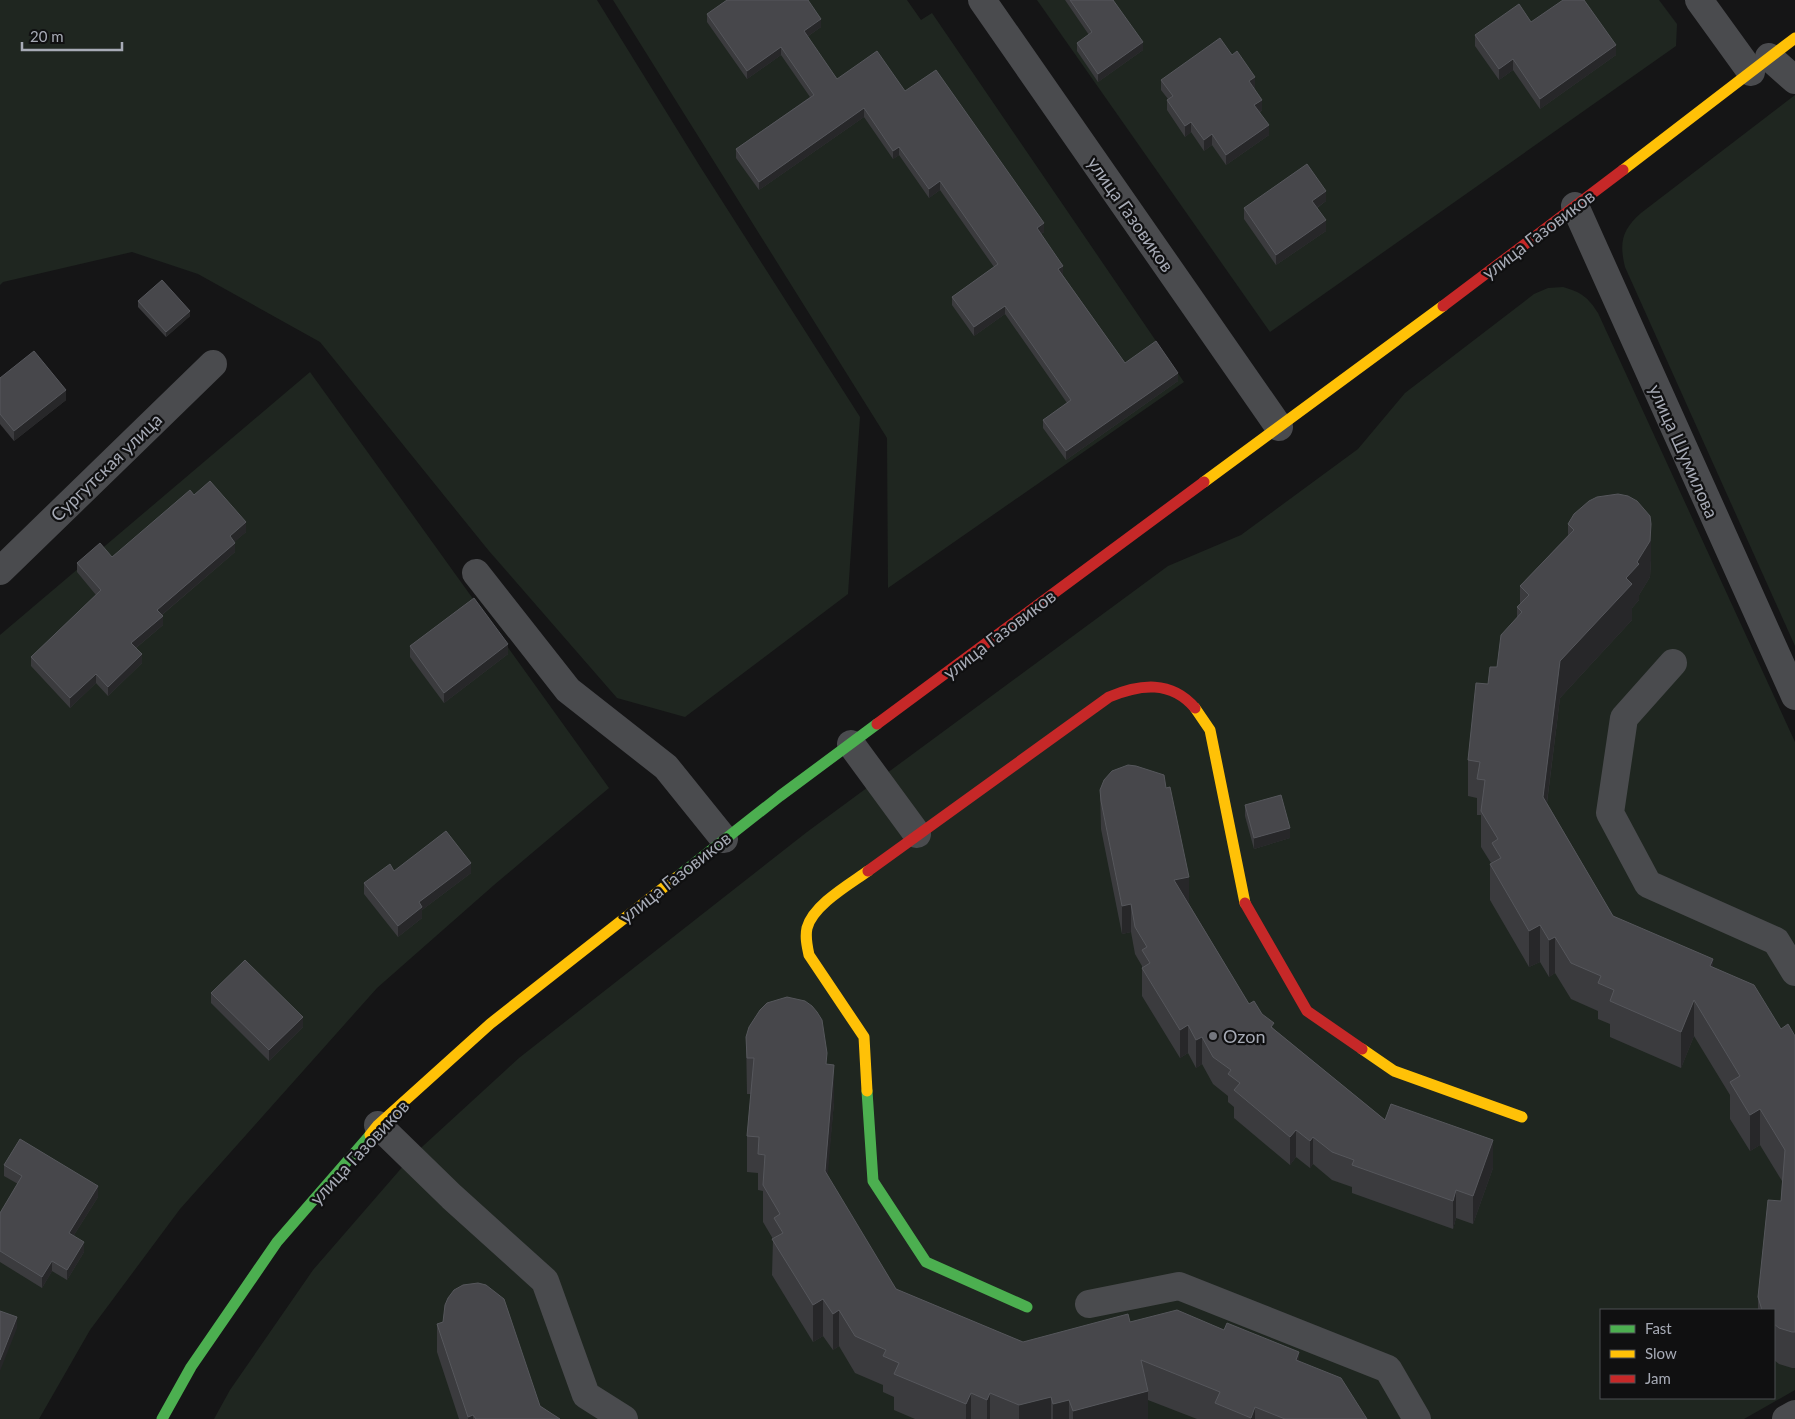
<svg xmlns="http://www.w3.org/2000/svg" width="1795" height="1419" viewBox="0 0 1795 1419" font-family="Lato,sans-serif">
<rect width="100%" height="100%" fill="#151516"/>
<g fill="#1f2620" fill-rule="evenodd">
<polygon points="0,0 597,0 701,168 860,417 848,594 685,717 617,698 489,551 320,342 198,274 132,252 3,282 0,285"/>
<polygon points="613,0 907,0 921,20 932,13 1184,382 888,588 887,438"/>
<polygon points="1037,0 1659,0 1677,24 1676,46 1270,332"/>
<path d="M1795,95V646L1625,267C1619,242 1622,230 1641,213Z"/>
<path d="M1563,287C1581,292 1588,297 1598,313L1795,742V1390L1744,1419H214L230,1390L313,1270L411,1157L519,1058L807,832L1168,566L1241,535L1358,449L1405,393L1534,294L1548,288ZM1601,1310H1774V1398H1601Z"/>
<polygon points="310,372 609,788 494,885 377,988 180,1209 90,1330 39,1419 0,1419 0,635"/>
</g>
<g fill="none" stroke-linecap="round" stroke-linejoin="round">
<g stroke="#4a4b4e" stroke-width="28">
<polyline points="982,0 1279,427"/>
<polyline points="1699,0 1751,72"/>
<polyline points="1769,57 1795,80"/>
<polyline points="1575,206 1795,696"/>
<polyline points="0,571 213,364"/>
<polyline points="476,573 568,690 666,767 724,839"/>
<polyline points="1673,663 1624,718 1610,813 1648,884 1776,941 1795,972"/>
<polyline points="851,744 917,834"/>
<polyline points="378,1125 452,1197 545,1281 586,1395 624,1419"/>
<polyline points="1089,1304 1179,1286 1388,1369 1417,1419"/>
<polyline points="1786,1419 1795,1414"/>
</g>
<g stroke="#4caf50" stroke-width="11">
<polyline points="677,877 780,796 877,724"/>
<polyline points="867,1091 873,1181 926,1262 1027,1307"/>
<polyline points="162,1419 191,1367 277,1242 370,1135"/>
</g>
<g stroke="#ffc107" stroke-width="11">
<polyline points="1623,170 1795,38"/>
<polyline points="1204,482 1443,306"/>
<polyline points="1195,708 1210,730 1245,903"/>
<polyline points="1362,1049 1394,1071 1522,1117"/>
<path d="M867,1091L864,1037L809,955C807,946 805,937 807,928C813,905 850,884 868,871"/>
<polyline points="370,1135 378,1125 490,1024 677,877"/>
</g>
<g stroke="#c62828" stroke-width="11">
<polyline points="1443,306 1623,170"/>
<polyline points="877,724 1204,482"/>
<path d="M868,871L1109,697C1140,684 1171,680 1195,708"/>
<polyline points="1245,903 1307,1011 1362,1049"/>
</g>
</g>
<g fill="#3b3b3e">
<polygon points="1065,0 1113,0 1143,50 1098,82 1077,51 1077,43 1089,35"/>
<polygon points="707,14 821,27 807,37 837,79 905,91 1044,232 1041,234 1063,274 1062,274 1125,363 1178,381 1066,460 1043,428 1043,420 1067,403 1005,314 974,336 952,305 952,297 994,267 940,190 929,198 899,155 893,159 864,117 759,190 736,158 736,149 810,97 781,55 747,79 707,22"/>
<polygon points="1531,22 1616,55 1540,109 1513,70 1499,80 1475,46 1475,35"/>
<polygon points="1161,80 1255,87 1254,88 1262,110 1260,112 1269,135 1226,165 1212,145 1204,151 1191,132 1185,137 1167,110 1167,100 1168,99 1161,90"/>
<polygon points="1326,201 1317,208 1326,231 1276,265 1244,219 1244,208"/>
<polygon points="138,301 190,316 166,337 138,307"/>
<polygon points="0,378 66,400 14,441 0,424"/>
<polygon points="194,495 246,532 234,542 235,552 162,615 163,625 136,648 142,663 108,696 96,683 70,708 31,666 31,657 96,595 77,572 77,563 112,557"/>
<polygon points="1568,524 1651,560 1650,577 1639,595 1639,600 1632,608 1632,620 1560,698 1547,803 1613,916 1713,968 1781,1029 1795,1036 1795,1368 1792,1368 1779,1364 1774,1360 1774,1310 1758,1310 1758,1297 1781,1201 1782,1181 1760,1145 1750,1151 1730,1119 1730,1095 1694,1036 1681,1068 1610,1037 1610,1024 1598,1019 1598,1011 1571,999 1555,973 1549,977 1540,962 1529,967 1490,900 1490,864 1491,863 1481,847 1481,815 1477,815 1477,798 1468,796 1468,760 1488,684 1497,667 1517,618 1517,607 1520,604 1520,586 1568,535"/>
<polygon points="410,646 508,654 444,703 410,657"/>
<polygon points="1100,790 1189,904 1249,1004 1262,1014 1274,1029 1385,1120 1493,1168 1473,1224 1456,1218 1453,1229 1352,1193 1352,1187 1332,1180 1313,1164 1310,1168 1296,1157 1290,1165 1234,1118 1234,1107 1228,1102 1228,1096 1213,1084 1202,1064 1196,1068 1188,1053 1180,1058 1142,996 1142,966 1135,954 1131,932 1122,934 1101,829"/>
<polygon points="1245,805 1290,838 1254,849 1245,816"/>
<polygon points="394,871 471,873 422,910 422,918 398,937 364,894 364,883"/>
<polygon points="211,993 303,1027 269,1061 211,1003"/>
<polygon points="746,1037 827,1065 834,1102 827,1176 896,1289 1023,1342 1130,1322 1299,1361 1367,1419 1197,1419 1148,1400 1148,1419 915,1419 894,1410 894,1397 883,1392 883,1385 855,1373 839,1346 833,1350 823,1336 813,1342 772,1275 773,1239 763,1222 763,1191 758,1190 758,1173 747,1172 747,1136 751,1094 747,1094"/>
<polygon points="4,1165 98,1197 74,1235 84,1252 67,1280 52,1271 42,1288 0,1262 0,1213 18,1184 4,1176"/>
<polygon points="443,1322 540,1406 560,1419 459,1419 437,1352 437,1324"/>
</g>
<g fill="#272729">
<polygon points="821,19 821,27 804,39 804,31"/>
<polygon points="1143,42 1143,50 1098,82 1098,74"/>
<polygon points="1616,45 1616,55 1540,109 1540,99"/>
<polygon points="781,47 781,55 747,79 747,71"/>
<polygon points="1513,59 1513,70 1499,80 1499,69"/>
<polygon points="1255,77 1255,87 1249,92 1249,81"/>
<polygon points="1262,100 1262,110 1254,115 1254,105"/>
<polygon points="864,108 864,117 759,190 759,182"/>
<polygon points="1191,122 1191,132 1185,137 1185,126"/>
<polygon points="1269,125 1269,135 1226,165 1226,155"/>
<polygon points="1212,134 1212,145 1204,151 1204,140"/>
<polygon points="899,147 899,155 893,159 893,151"/>
<polygon points="940,181 940,190 929,198 929,189"/>
<polygon points="1326,191 1326,201 1312,211 1312,201"/>
<polygon points="1326,220 1326,231 1276,265 1276,255"/>
<polygon points="1044,223 1044,232 1037,236 1037,228"/>
<polygon points="1063,266 1063,274 1058,277 1058,269"/>
<polygon points="1005,306 1005,314 974,336 974,327"/>
<polygon points="190,311 190,316 166,337 166,332"/>
<polygon points="1178,373 1178,381 1066,460 1066,451"/>
<polygon points="66,390 66,400 14,441 14,431"/>
<polygon points="246,522 246,532 230,546 230,536"/>
<polygon points="1651,524 1651,560 1650,577 1639,595 1639,600 1632,608 1632,620 1560,698 1543,833 1543,797 1560,661 1626,578 1637,562"/>
<polygon points="235,543 235,552 157,619 157,610"/>
<polygon points="163,616 163,625 131,652 131,643"/>
<polygon points="508,644 508,654 444,703 444,693"/>
<polygon points="142,654 142,663 108,696 108,687"/>
<polygon points="96,674 96,683 70,708 70,698"/>
<polygon points="1290,828 1290,838 1254,849 1254,838"/>
<polygon points="471,863 471,873 422,910 422,918 398,937 398,926 419,902"/>
<polygon points="1189,877 1189,904 1174,880"/>
<polygon points="1131,904 1131,932 1122,934 1122,906"/>
<polygon points="1540,925 1540,962 1529,967 1529,931"/>
<polygon points="1555,937 1555,973 1549,977 1549,940"/>
<polygon points="1713,959 1713,995 1710,966"/>
<polygon points="1694,1000 1694,1036 1681,1068 1681,1032"/>
<polygon points="303,1017 303,1027 269,1061 269,1050"/>
<polygon points="1188,1025 1188,1053 1180,1058 1180,1030"/>
<polygon points="1202,1037 1202,1064 1196,1068 1196,1040"/>
<polygon points="834,1065 834,1102 825,1207 825,1171"/>
<polygon points="1760,1109 1760,1145 1750,1151 1750,1115"/>
<polygon points="1296,1130 1296,1157 1290,1165 1290,1137"/>
<polygon points="1313,1137 1313,1164 1310,1168 1310,1141"/>
<polygon points="1493,1140 1493,1168 1473,1224 1473,1196"/>
<polygon points="98,1186 98,1197 69,1243 69,1233"/>
<polygon points="1456,1190 1456,1218 1453,1229 1453,1201"/>
<polygon points="84,1242 84,1252 67,1280 67,1270"/>
<polygon points="52,1261 52,1271 42,1288 42,1277"/>
<polygon points="823,1299 823,1336 813,1342 813,1305"/>
<polygon points="839,1310 839,1346 833,1350 833,1314"/>
<polygon points="17,1317 17,1328 0,1371 0,1360"/>
<polygon points="1299,1352 1299,1388 1296,1360"/>
<polygon points="1148,1391 1148,1419 1073,1419 1073,1411"/>
<polygon points="971,1393 971,1419 966,1419 966,1404"/>
<polygon points="990,1393 990,1419 987,1419 987,1400"/>
<polygon points="1051,1397 1051,1419 1019,1419 1019,1405"/>
<polygon points="1069,1400 1069,1419 1053,1419 1053,1404"/>
<polygon points="1255,1407 1255,1419 1251,1419 1251,1418"/>
<polygon points="473,1415 473,1419 468,1419 468,1417"/>
</g>
<g fill="#47474b" stroke="#56575c">
<polygon points="727,0 808,0 821,19 804,31 837,79 877,51 905,91 936,70 1044,223 1037,228 1063,266 1058,269 1125,363 1156,341 1178,373 1066,451 1043,420 1071,400 1005,306 974,327 952,297 998,264 940,181 929,189 899,147 893,151 864,108 759,182 736,149 814,95 781,47 747,71 707,14"/>
<polygon points="1070,0 1113,0 1143,42 1098,74 1077,43 1092,32"/>
<polygon points="1563,0 1584,0 1616,45 1540,99 1513,59 1499,69 1475,35 1519,4 1531,22"/>
<polygon points="1220,38 1232,55 1237,51 1255,77 1249,81 1262,100 1254,105 1269,125 1226,155 1212,134 1204,140 1191,122 1185,126 1167,100 1173,96 1161,80"/>
<polygon points="1307,164 1326,191 1312,201 1326,220 1276,255 1244,208"/>
<polygon points="162,280 190,311 166,332 138,301"/>
<polygon points="34,351 66,390 14,431 0,414 0,378"/>
<polygon points="210,481 246,522 230,536 235,543 157,610 163,616 131,643 142,654 108,687 96,674 70,698 31,657 101,590 77,563 100,543 112,557 190,490 194,495"/>
<polygon points="1618,494 1628,496 1637,501 1650,516 1651,524 1650,541 1637,562 1639,564 1626,578 1632,584 1560,661 1543,797 1613,916 1713,959 1710,966 1754,985 1781,1029 1788,1024 1795,1036 1795,1332 1792,1332 1779,1328 1774,1324 1774,1310 1762,1310 1758,1297 1768,1200 1781,1201 1785,1150 1760,1109 1750,1115 1730,1082 1740,1076 1694,1000 1681,1032 1610,1001 1614,990 1598,983 1601,976 1571,963 1555,937 1549,940 1540,925 1529,931 1490,864 1501,858 1492,843 1498,839 1481,811 1485,780 1477,779 1480,762 1468,760 1476,683 1488,684 1490,667 1497,667 1501,635 1522,612 1517,607 1529,595 1520,586 1574,530 1568,524 1574,514 1589,501 1597,497"/>
<polygon points="474,598 508,644 444,693 410,646"/>
<polygon points="1128,765 1136,766 1164,775 1166,788 1170,787 1189,877 1174,880 1249,1004 1254,1001 1262,1014 1274,1023 1271,1027 1385,1120 1391,1104 1493,1140 1473,1196 1456,1190 1453,1201 1352,1165 1354,1160 1332,1152 1313,1137 1310,1141 1296,1130 1290,1137 1234,1090 1240,1083 1228,1074 1231,1070 1213,1057 1202,1037 1196,1040 1188,1025 1180,1030 1142,968 1150,963 1142,950 1147,947 1135,927 1131,904 1122,906 1101,801 1100,790 1104,780 1112,771"/>
<polygon points="1281,795 1290,828 1254,838 1245,805"/>
<polygon points="446,831 471,863 419,902 422,907 398,926 364,883 390,864 394,871"/>
<polygon points="245,960 303,1017 269,1050 211,993"/>
<polygon points="787,997 805,1001 812,1006 817,1012 822,1020 827,1053 826,1064 834,1065 825,1171 896,1289 1023,1342 1128,1314 1130,1322 1177,1310 1224,1330 1227,1323 1299,1352 1296,1360 1341,1378 1367,1419 1285,1419 1255,1407 1251,1418 1215,1403 1220,1392 1141,1360 1148,1391 1073,1411 1069,1400 1053,1404 1051,1397 1019,1405 990,1393 987,1400 971,1393 966,1404 894,1374 899,1363 883,1356 886,1350 855,1336 839,1310 833,1314 823,1299 813,1305 772,1239 783,1233 774,1218 780,1214 763,1185 765,1155 758,1154 759,1137 747,1136 754,1058 747,1058 746,1037 749,1027 760,1010 767,1003"/>
<polygon points="20,1139 98,1186 69,1233 84,1242 67,1270 52,1261 42,1277 0,1251 0,1213 22,1176 4,1165"/>
<polygon points="478,1283 486,1285 504,1299 540,1406 560,1419 476,1419 473,1415 468,1417 437,1324 443,1322 445,1305 448,1298 454,1290 463,1285"/>
<polygon points="0,1311 17,1317 0,1360"/>
</g>
<circle fill="#74767e" stroke="#101011" stroke-width="2" cx="1213" cy="1036" r="5"/>
<g text-anchor="middle" dominant-baseline="central" stroke-width="4.5" stroke-linejoin="round" paint-order="stroke">
<g font-size="18" fill="#a7abb6" stroke="#101011">
<text transform="translate(1131 214) rotate(55)">улица Газовиков</text>
<text transform="translate(1538 234) rotate(-37)">улица Газовиков</text>
<text transform="translate(1684 451) rotate(66)">улица Шумилова</text>
<text transform="translate(106 467) rotate(-44)">Сургутская улица</text>
<text transform="translate(999 634) rotate(-37)">улица Газовиков</text>
<text transform="translate(675 877) rotate(-38)">улица Газовиков</text>
<text transform="translate(359 1152) rotate(-47)">улица Газовиков</text>
</g>
<g font-size="18" fill="#a7abb6" stroke="#101011" text-anchor="start">
<text x="1223" y="1036">Ozon</text>
</g>
</g>
<rect x="1600" y="1309" width="175" height="90" fill="#101011" stroke="#4c4e53"/>
<rect x="1610" y="1325" width="25" height="8" fill="#4caf50" stroke="#4c4e53"/>
<text x="1645" y="1334" font-size="15" fill="#a7abb6">Fast</text>
<rect x="1610" y="1350" width="25" height="8" fill="#ffc107" stroke="#4c4e53"/>
<text x="1645" y="1359" font-size="15" fill="#a7abb6">Slow</text>
<rect x="1610" y="1375" width="25" height="8" fill="#c62828" stroke="#4c4e53"/>
<text x="1645" y="1384" font-size="15" fill="#a7abb6">Jam</text>
<path d="M22 42v8h100v-8" fill="none" stroke="#a7abb6" stroke-width="2.5"/>
<text x="30" y="42" font-size="15" fill="#a7abb6" stroke="#101011" stroke-width="4" paint-order="stroke">20 m</text>
</svg>
